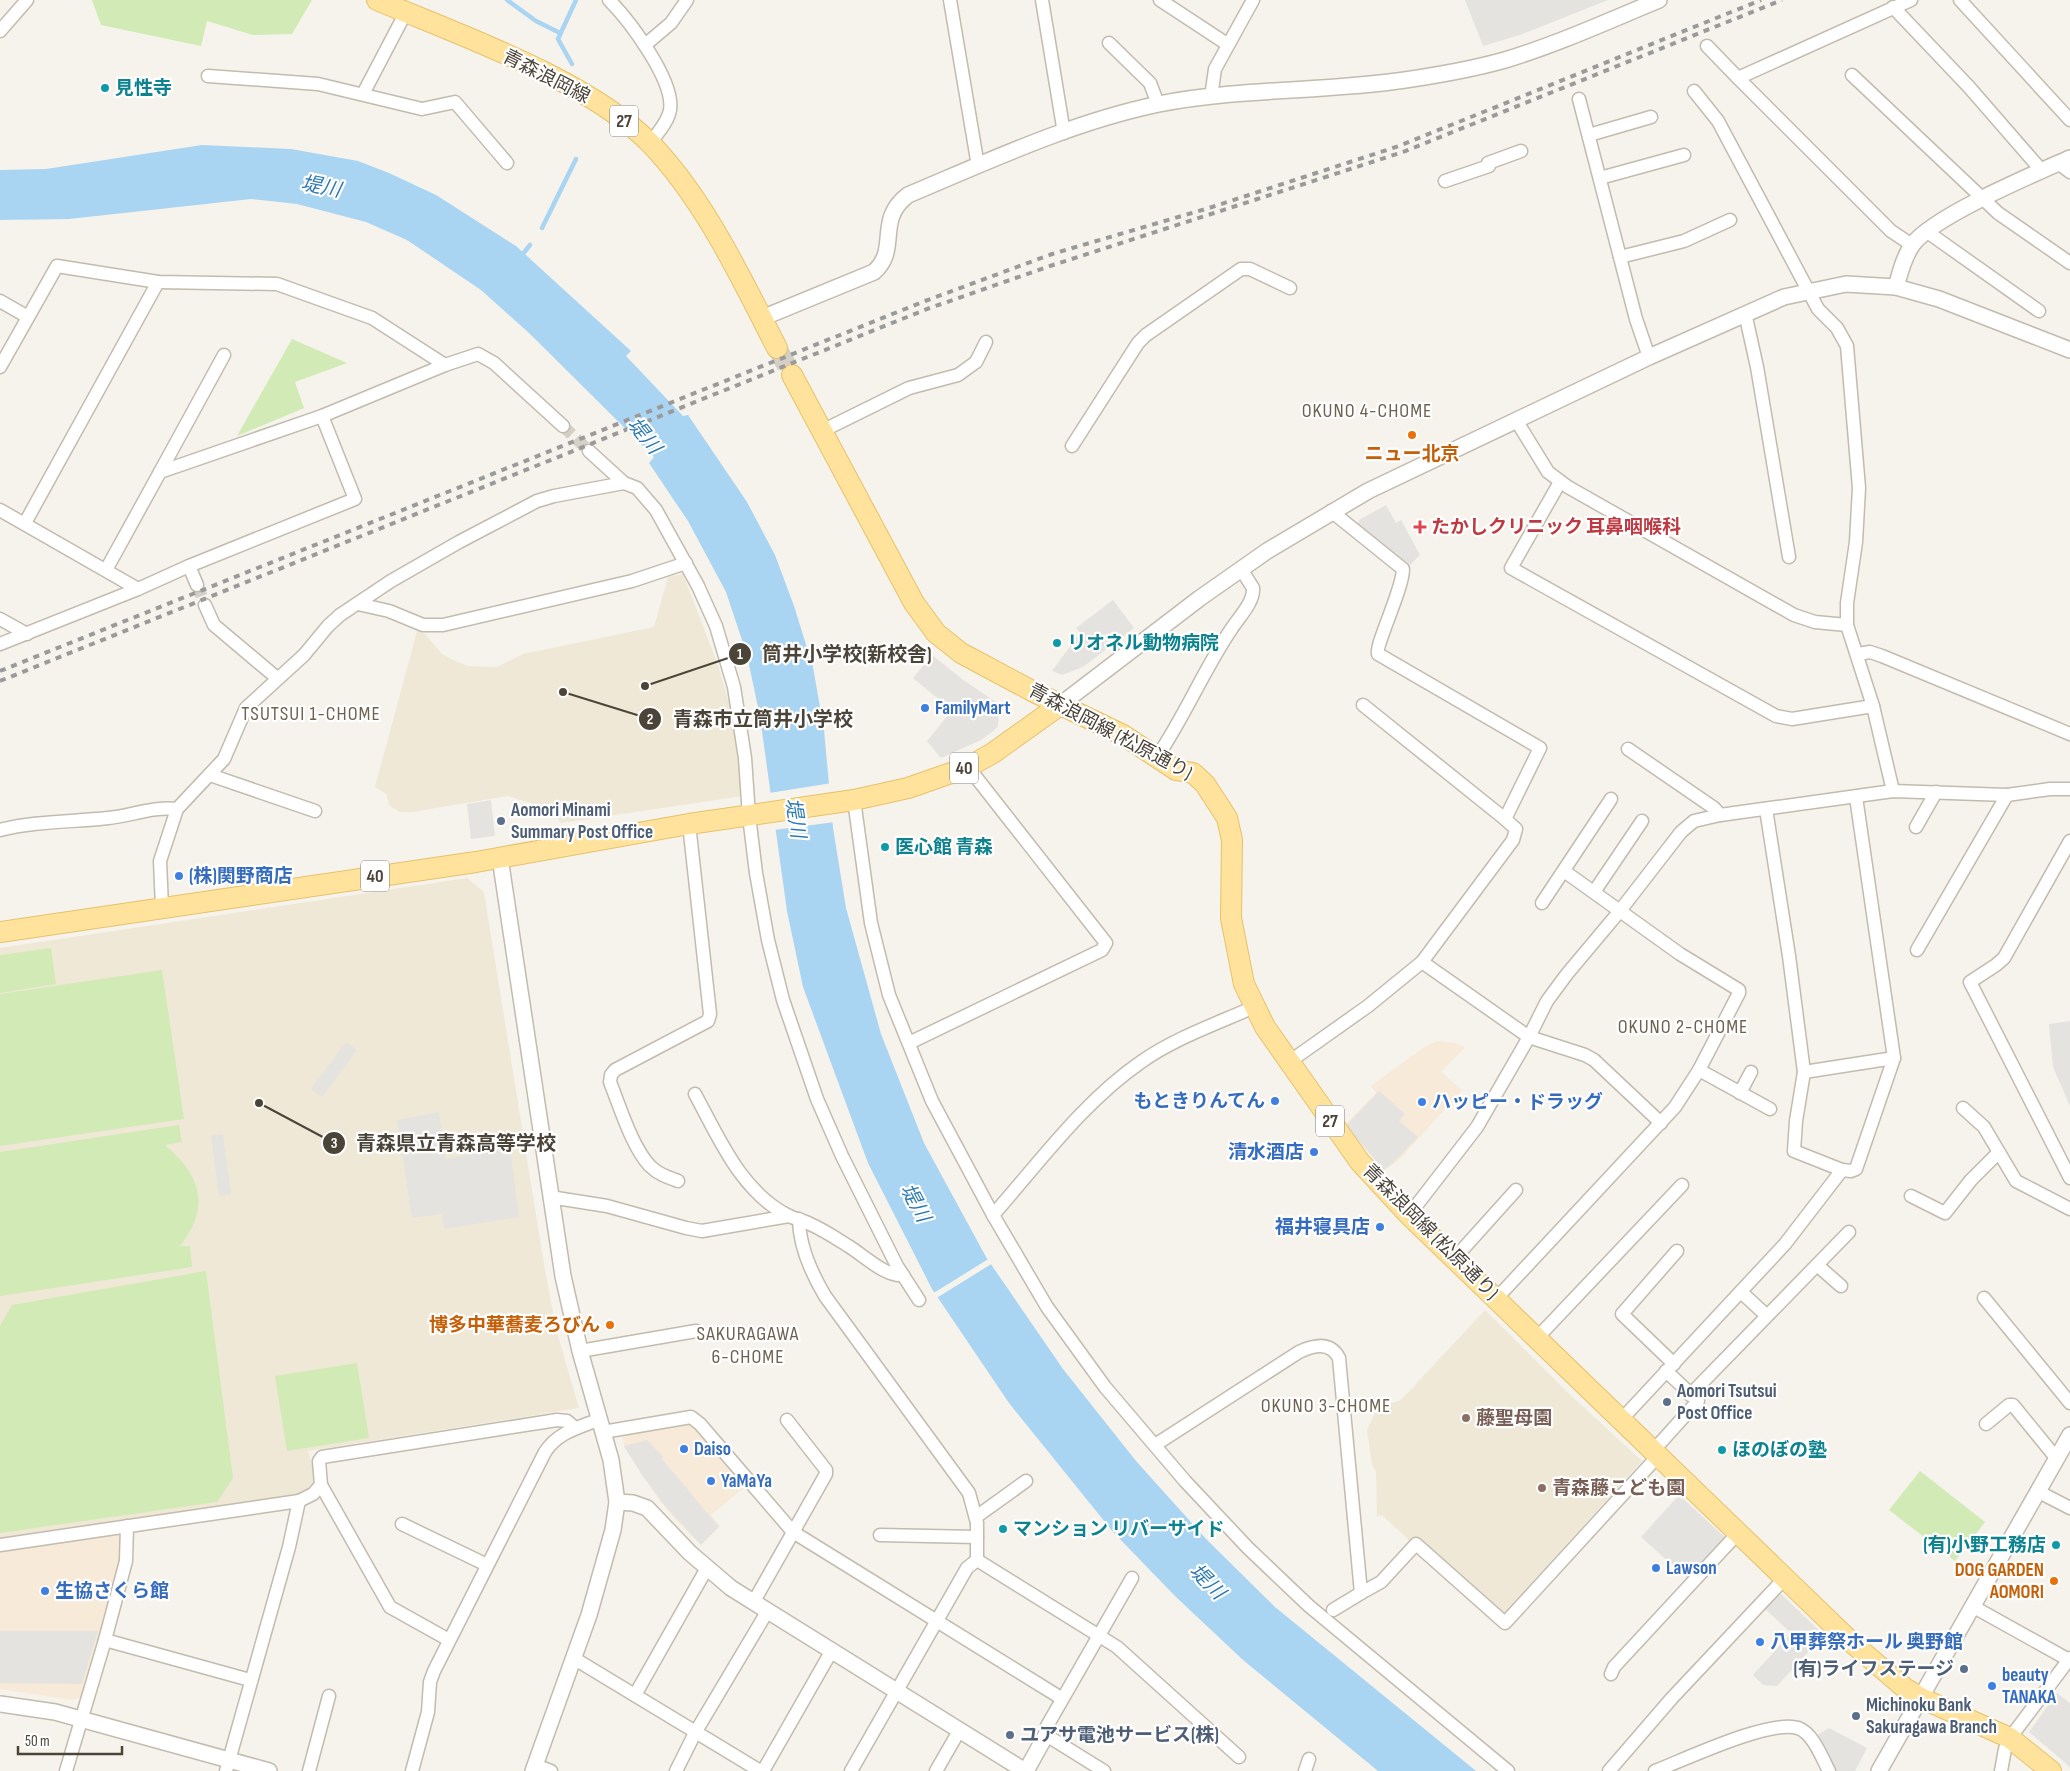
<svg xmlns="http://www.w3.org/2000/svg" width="2070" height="1771" viewBox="0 0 2070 1771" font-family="'Sofia Sans Condensed','Noto Sans JP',sans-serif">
<rect width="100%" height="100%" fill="#f6f3ec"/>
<g fill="#f7ead8">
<polygon points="1437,1041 1455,1043 1465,1047 1441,1072 1462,1090 1398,1161 1384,1170 1345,1125 1376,1093 1371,1086 1423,1048"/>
<polygon points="691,1424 746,1486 711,1515 720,1526 701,1545 675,1519 659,1500 624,1446 623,1436"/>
<polygon points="123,1531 121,1562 105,1625 82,1697 72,1700 0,1689 0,1550"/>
</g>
<g fill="#efe8d6">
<polygon points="683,574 718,665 733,717 740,754 743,796 561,823 553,813 540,806 508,796 412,812 400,812 390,806 386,794 375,787 417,631 425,634 442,654 453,660 468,666 497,667 523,654 654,627 668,577"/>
<polygon points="467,878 484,892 543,1258 556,1329 579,1408 308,1451 316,1479 304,1493 293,1496 120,1520 0,1539 0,948"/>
<polygon points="1485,1310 1565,1390 1642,1461 1503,1614 1418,1537 1411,1542 1382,1515 1377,1517 1376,1471 1372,1465 1367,1430 1377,1408 1401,1400"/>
</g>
<g fill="#d2eab5">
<polygon points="92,0 312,0 292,34 253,35 207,21 201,46 101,25"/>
<polygon points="292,339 347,363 295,382 304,408 237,436"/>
<polygon points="51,948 56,984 0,993 0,955"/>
<polygon points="162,970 184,1119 0,1146 0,994"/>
<path d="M179,1125L182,1142L165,1145C201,1176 211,1206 180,1246H190L192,1267L0,1296V1152Z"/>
<polygon points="206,1271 233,1478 217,1502 0,1533 0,1326 12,1305"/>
<polygon points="357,1363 369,1438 287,1451 275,1376"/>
<polygon points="1920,1471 1985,1522 1955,1561 1889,1510"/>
</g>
<g fill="#e5e3e0">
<polygon points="1465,0 1608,0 1520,35 1483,46"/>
<polygon points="1386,505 1396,523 1401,520 1420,555 1409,566 1358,527 1359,520"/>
<polygon points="1113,600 1134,628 1083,667 1062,675 1052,671 1080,633 1076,628"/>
<polygon points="932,655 962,679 999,704 998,726 993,731 981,740 941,758 927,741 952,710 913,678"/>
<polygon points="491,800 495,836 471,839 467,804"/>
<polygon points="2070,1021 2070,1106 2053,1067 2049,1024"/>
<polygon points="346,1042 357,1050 322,1097 311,1089"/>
<polygon points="1379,1091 1405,1114 1399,1121 1418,1137 1395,1161 1384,1170 1346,1126"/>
<polygon points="439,1112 445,1159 510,1147 519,1217 444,1229 442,1214 412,1218 397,1120"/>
<polygon points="223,1134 231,1195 219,1196 211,1136"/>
<polygon points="647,1440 663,1457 662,1459 719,1527 701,1545 666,1507 642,1475 624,1446"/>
<polygon points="1679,1495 1728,1540 1690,1581 1641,1537"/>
<polygon points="1780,1593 1824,1635 1777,1686 1763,1685 1753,1675 1791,1633 1765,1609"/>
<polygon points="0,1631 98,1631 82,1684 0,1683"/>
<polygon points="2057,1693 2070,1703 2070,1767 2029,1732"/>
<polygon points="1829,1728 1867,1748 1855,1771 1836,1771 1816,1736"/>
</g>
<polygon fill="#a9d4f2" points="202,145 291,149 358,161 389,173 436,195 516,246 631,351 626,356 683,416 688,415 747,502 775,555 794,606 813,667 824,730 833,828 846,908 881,1034 924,1143 986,1257 1063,1369 1136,1461 1208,1541 1275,1607 1476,1771 1378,1771 1243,1660 1176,1597 1113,1532 1009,1403 932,1289 868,1163 803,987 787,911 760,717 747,655 726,592 688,521 649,463 654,457 529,333 481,290 407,240 366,222 297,204 251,199 69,219 0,220 0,170 46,169"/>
<g fill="#f6f3ec">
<polygon points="832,783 835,822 774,830 769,793"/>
<polygon points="990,1258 993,1263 935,1299 932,1294"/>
</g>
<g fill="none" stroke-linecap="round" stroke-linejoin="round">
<g stroke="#a9d4f2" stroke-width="4.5">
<polyline points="507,0 536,21 560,33"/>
<polyline points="572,64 558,39 576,0"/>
<polyline points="542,228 576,159"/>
<polyline points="522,255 530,245"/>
</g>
<g stroke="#d4d0c8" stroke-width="12" stroke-dasharray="12 6" stroke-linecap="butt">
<polyline points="563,426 589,451"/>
<polyline points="197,585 205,605"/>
</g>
<polyline stroke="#d4d0c8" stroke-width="20" stroke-dasharray="20 10" stroke-linecap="butt" points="777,348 792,375"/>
<g stroke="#c2bbae" stroke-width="15">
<g id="minor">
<path d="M609,0C629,20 675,81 670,110C668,122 657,134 650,143"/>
<polyline points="950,0 978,166"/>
<polyline points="1042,0 1064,133"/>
<polyline points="1160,0 1227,44"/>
<polyline points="1960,0 2070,120"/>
<polyline points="1893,7 1969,87 2042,171"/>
<polyline points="0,31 27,0"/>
<polyline points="1109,43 1150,83 1158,104"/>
<polyline points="645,45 671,23 687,0"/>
<polyline points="1707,46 1738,78 1911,0"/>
<polyline points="1852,75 1998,213 2070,263"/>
<polyline points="208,76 318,84 422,109 455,102 507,163"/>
<polyline points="1738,78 1891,231 1912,245"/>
<polyline points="1694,91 1718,121 1818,309 1837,328 1847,346 1859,488 1856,542 1847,603 1847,625 1873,706 1893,791"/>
<polyline points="363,94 406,12"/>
<polyline points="1211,97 1215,69 1253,0"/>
<polyline points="1579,99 1636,319 1649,357"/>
<polyline points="1589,135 1651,117"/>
<polyline points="1488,163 1521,151"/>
<polyline points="2058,163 2070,172"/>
<polyline points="1600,178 1684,155"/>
<polyline points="1445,181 1489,166"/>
<polyline points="1926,231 2039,311"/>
<polyline points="1620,257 1684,241 1730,220"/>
<polyline points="0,301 28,317"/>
<polyline points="1745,313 1757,367 1789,557"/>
<polyline points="0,367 57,266 158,282 277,284 372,318 445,365"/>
<polyline points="1516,420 1548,472 1568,487 1794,615 1815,622 1847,625"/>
<polyline points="822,431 909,388 958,375 976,362 986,342"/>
<polyline points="1072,446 1138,343 1146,335 1241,269 1250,269 1290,288"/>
<polyline points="589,451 624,483 637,488 656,510 698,586 716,626 734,687 745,758 749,816 756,873 768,940 783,1000 817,1099 842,1156 897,1266 919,1300"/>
<polyline points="160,472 224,355"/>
<polyline points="1560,482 1511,568 1776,716 1792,719 1873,706"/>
<polyline points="0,510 138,589 189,566 355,499 322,416"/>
<polyline points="25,523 158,282"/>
<polyline points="189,566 197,585"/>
<polyline points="106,570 160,472 322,416 445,365 478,354 494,363 563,426"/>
<polyline points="358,604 389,611 423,625 443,625 632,581 686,563"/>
<polyline points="205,605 214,625 277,678"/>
<polyline points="0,619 27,634"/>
<polyline points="0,644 138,589"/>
<polyline points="1858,654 1870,652 1882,656 2070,734"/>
<polyline points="1363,705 1505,819"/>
<polyline points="1628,749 1714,808 1720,815"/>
<path d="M1157,757C1185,716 1204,669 1232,628C1240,616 1254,602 1253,588L1241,569"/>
<polyline points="210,775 315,811"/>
<polyline points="854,800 871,923 889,995 932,1101 993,1215 1047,1307 1105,1387 1185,1481 1248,1548 1309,1606 1508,1771"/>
<polyline points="1766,809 1789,956 1804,1072 1796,1121 1794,1151 1842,1170"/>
<polyline points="1916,827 1936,792"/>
<path d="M0,830C35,821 72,822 108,818C130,816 154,806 177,809"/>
<polyline points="2070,841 2004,958 1996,965 1970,982 2070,1178"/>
<polyline points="1594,892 1642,821"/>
<polyline points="1542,903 1611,799"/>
<polyline points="162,907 160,861 177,809 224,759 246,708 304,655 328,626 340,615 391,581 459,542 537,501 554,496 624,483"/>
<polyline points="1917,950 2007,795"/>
<polyline points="1422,962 1529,1037 1585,1055 1594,1060 1661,1123"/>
<polyline points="909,1043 1102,950 1106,943 968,767"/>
<path d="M1289,1062L1368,1006L1422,962L1513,840L1516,829L1505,819L1540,748L1378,654C1375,645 1403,589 1403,569L1331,511"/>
<polyline points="1699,1070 1770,1109"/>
<polyline points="1804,1072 1894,1058"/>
<polyline points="1740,1093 1751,1072"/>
<path d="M695,1094C719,1138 741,1192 789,1216C795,1219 803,1220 810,1224C824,1230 837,1239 850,1247C864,1256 886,1277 903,1275"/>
<polyline points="1963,1108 1984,1127 2016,1181 2070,1209"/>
<path d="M678,1181C667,1177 658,1174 650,1166C632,1147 620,1107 610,1082L611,1075L615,1070L708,1021L710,1014L689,824"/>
<polyline points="1911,1196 1945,1213 1971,1180 1998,1153"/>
<polyline points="550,1197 607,1206 686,1228 702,1231 789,1216"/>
<path d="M993,1215C1039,1163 1083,1102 1141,1062C1175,1038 1216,1024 1254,1007"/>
<polyline points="1409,1215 1477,1127 1529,1037 1547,1001 1567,974 1619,912 1681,832 1694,821 1720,815 1893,791 2007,795 2050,789 2070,789"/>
<path d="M799,1219C799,1245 812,1274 825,1296L969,1493L977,1523V1560"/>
<polyline points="1454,1259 1516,1190"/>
<polyline points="1817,1265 1841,1286"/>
<polyline points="1741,1292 1766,1315"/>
<polyline points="1984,1298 2070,1403"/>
<polyline points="1496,1299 1675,1107 1699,1070 1739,993 1739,990 1680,954 1564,871"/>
<polyline points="1537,1338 1682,1185"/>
<polyline points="580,1351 696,1331"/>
<polyline points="1674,1364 1622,1314 1677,1251"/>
<polyline points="1690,1395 1849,1232"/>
<polyline points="1621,1420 1785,1244 1842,1170 1851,1171 1856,1169 1894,1058 1856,797"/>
<polyline points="1986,1424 2009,1405 2013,1405 2057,1459"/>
<polyline points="603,1432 691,1417 700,1424 793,1532 1061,1698"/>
<path d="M1155,1445L1299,1352C1314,1345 1330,1341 1339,1358L1361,1593L1381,1582L1416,1544L1505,1623L1658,1456"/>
<polyline points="1653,1451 1698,1401 1666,1371"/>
<polyline points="321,1485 390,1607 449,1640"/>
<polyline points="2039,1492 2070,1508"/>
<polyline points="976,1517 1026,1481"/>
<polyline points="402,1524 487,1565"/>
<polyline points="880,1535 977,1537"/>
<polyline points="0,1545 299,1501 313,1494 321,1485 319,1461 322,1457 557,1420 567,1421 575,1428"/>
<polyline points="753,1603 826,1474 826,1470 787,1420"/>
<polyline points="1972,1606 2069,1660"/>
<polyline points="1333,1610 1361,1593"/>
<polyline points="105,1640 250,1680"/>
<polyline points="575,1659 760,1771"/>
<polyline points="1611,1674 1614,1667 1739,1532"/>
<polyline points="635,1695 707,1568"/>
<polyline points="535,1765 551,1771"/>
<polyline points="66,1771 105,1640 126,1561 127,1526"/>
<polyline points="226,1771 289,1547 299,1501"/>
<polyline points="309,1771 329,1696"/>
<path d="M412,1771L428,1712L430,1682L434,1671L545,1452C558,1432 578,1428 600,1419"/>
<polyline points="676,1771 695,1733 767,1612"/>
<polyline points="763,1771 831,1652"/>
<polyline points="851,1771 967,1568 977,1560 1117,1647 1239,1757"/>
<polyline points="936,1771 959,1731"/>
<polyline points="1104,1771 1046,1735 1047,1726 1132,1578"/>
<polyline points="1305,1771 1309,1759"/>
<polyline points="1609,1771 1672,1698 1785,1578"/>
<path d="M1655,1771C1686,1759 1770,1719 1798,1728C1813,1733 1822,1758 1829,1771"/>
<polyline points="2001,1771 2005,1749 2010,1738 2070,1658"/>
</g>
</g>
<g stroke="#c2bbae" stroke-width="18">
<g id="tertiary">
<polyline points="1896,287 1939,299 2070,350"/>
<path d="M762,318L874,272C900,249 875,220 908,195C989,161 1072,122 1159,104C1239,88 1324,92 1405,80C1439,75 1473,69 1505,60C1558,44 1608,21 1659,0"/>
<path d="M1060,705L1200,598L1267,551L1368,491L1649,357L1784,297L1846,284L1896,287C1900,273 1904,256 1913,244C1934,216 2034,174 2070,158"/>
<polyline points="500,858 563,1276 580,1351 611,1460 617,1502 613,1530 589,1615 533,1771"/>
<polyline points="617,1502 633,1503 647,1508 690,1553 731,1588 1025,1771"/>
<polyline points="0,1704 55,1712 269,1771"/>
<polyline points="1026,1771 1046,1735"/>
<polyline points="1879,1771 2070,1435"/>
</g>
</g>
<g stroke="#e6c16a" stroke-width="22">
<g id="primary">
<path d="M377,0C459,35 587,79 650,143C705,200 741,278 777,348"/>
<polyline points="792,375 914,603 936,633 961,653 1034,692 1123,735 1176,770 1193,773 1205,784 1227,818 1232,840 1231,918 1244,984 1265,1027 1360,1162 1409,1215 1851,1642 1906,1689 1921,1698 2010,1738 2051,1771"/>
<polyline points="0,932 476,862 689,824 854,800 908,788 968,767 993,753 1060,705"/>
</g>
</g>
<use href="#minor" stroke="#fff" stroke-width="12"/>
<use href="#tertiary" stroke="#fff" stroke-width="15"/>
<use href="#primary" stroke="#ffe39c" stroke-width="20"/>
<g stroke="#9a9a9a" stroke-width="4" stroke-dasharray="6 6" stroke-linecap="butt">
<polyline points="0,671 925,301 1052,254 1209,208 1399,146 1761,0"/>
<polyline points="0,681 927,309 1050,266 1403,152 1782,0"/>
</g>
</g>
<g fill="#0f9aa8" stroke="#fff" stroke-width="2">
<circle cx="105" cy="88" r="5"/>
<circle cx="1057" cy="643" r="5"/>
<circle cx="885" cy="847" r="5"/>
<circle cx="1722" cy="1450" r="5"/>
<circle cx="1003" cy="1529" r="5"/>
<circle cx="2056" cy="1545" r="5"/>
</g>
<g fill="#e8710a" stroke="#fff" stroke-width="2">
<circle cx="1412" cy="435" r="5"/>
<circle cx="610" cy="1325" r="5"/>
<circle cx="2054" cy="1581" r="5"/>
</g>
<path fill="#e0444e" stroke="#fff" stroke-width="2" d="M1417.5 519.5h5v5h5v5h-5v5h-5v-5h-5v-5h5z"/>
<g fill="#3f7fe0" stroke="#fff" stroke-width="2">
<circle cx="925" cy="708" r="5"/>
<circle cx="179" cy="876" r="5"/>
<circle cx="1275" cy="1101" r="5"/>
<circle cx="1422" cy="1102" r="5"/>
<circle cx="1314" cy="1152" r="5"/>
<circle cx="1380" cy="1227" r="5"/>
<circle cx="684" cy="1449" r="5"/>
<circle cx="711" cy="1481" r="5"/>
<circle cx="1656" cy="1568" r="5"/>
<circle cx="45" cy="1591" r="5"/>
<circle cx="1760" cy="1642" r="5"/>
<circle cx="1992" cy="1686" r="5"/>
</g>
<g fill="#5c6f8a" stroke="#fff" stroke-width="2">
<circle cx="501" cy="821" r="5"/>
<circle cx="1667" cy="1402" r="5"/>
<circle cx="1964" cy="1669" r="5"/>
<circle cx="1856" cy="1716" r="5"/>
<circle cx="1010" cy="1735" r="5"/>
</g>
<g fill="#8d6e63" stroke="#fff" stroke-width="2">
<circle cx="1466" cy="1418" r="5"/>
<circle cx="1542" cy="1488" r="5"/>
</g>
<g text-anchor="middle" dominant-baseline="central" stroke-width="4.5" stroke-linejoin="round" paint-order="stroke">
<g fill="#fff" stroke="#817c74" stroke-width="1">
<rect x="610" y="105.5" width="28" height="31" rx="4"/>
<rect x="950" y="752.5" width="28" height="31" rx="4"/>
<rect x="361" y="860.5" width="28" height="31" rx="4"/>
<rect x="1316" y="1105.5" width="28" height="31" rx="4"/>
</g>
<g font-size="18" font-weight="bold" fill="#4b4439">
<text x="624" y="121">27</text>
<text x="964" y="768">40</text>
<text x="375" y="876">40</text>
<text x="1330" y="1121">27</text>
</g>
<g font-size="19" fill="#4b4439" stroke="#fff">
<text transform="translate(546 77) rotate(27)">青森浪岡線</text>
<text transform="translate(1110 732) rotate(28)">青森浪岡線 (松原通り)</text>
<text transform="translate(1430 1232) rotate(45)">青森浪岡線 (松原通り)</text>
</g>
<g font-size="19" font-weight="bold" fill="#0d838f" stroke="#fff" text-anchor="start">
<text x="115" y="88">見性寺</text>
<text x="1067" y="643">リオネル動物病院</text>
<text x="895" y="847">医心館 青森</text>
<text x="1732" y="1450">ほのぼの塾</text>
<text x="1013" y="1529">マンション リバーサイド</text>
<text x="2046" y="1545" text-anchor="end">(有)小野工務店</text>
</g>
<g font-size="19" font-weight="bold" fill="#c56008" stroke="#fff" text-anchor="end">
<text x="1412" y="454" text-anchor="middle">ニュー北京</text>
<text x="600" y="1325">博多中華蕎麦ろびん</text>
<text x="2044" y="1570">DOG GARDEN<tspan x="2044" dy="22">AOMORI</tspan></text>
</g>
<g font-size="19" font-weight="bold" fill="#be3a42" stroke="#fff" text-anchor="start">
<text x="1431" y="527">たかしクリニック 耳鼻咽喉科</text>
</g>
<g font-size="19" font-weight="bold" fill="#366cbe" stroke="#fff" text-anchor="start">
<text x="935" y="708">FamilyMart</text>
<text x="189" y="876">(株)関野商店</text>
<text x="1265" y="1101" text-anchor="end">もときりんてん</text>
<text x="1432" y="1102">ハッピー・ドラッグ</text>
<text x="1304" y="1152" text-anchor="end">清水酒店</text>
<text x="1370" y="1227" text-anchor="end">福井寝具店</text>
<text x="694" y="1449">Daiso</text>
<text x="721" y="1481">YaMaYa</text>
<text x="1666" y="1568">Lawson</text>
<text x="55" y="1591">生協さくら館</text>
<text x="1770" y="1642">八甲葬祭ホール 奥野館</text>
<text x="2002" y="1675">beauty<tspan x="2002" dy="22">TANAKA</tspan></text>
</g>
<g font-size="19" font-weight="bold" fill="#4e5e75" stroke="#fff" text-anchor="start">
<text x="511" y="810">Aomori Minami<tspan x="511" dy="22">Summary Post Office</tspan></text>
<text x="1677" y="1391">Aomori Tsutsui<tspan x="1677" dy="22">Post Office</tspan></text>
<text x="1954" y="1669" text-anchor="end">(有)ライフステージ</text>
<text x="1866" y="1705">Michinoku Bank<tspan x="1866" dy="22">Sakuragawa Branch</tspan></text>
<text x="1020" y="1735">ユアサ電池サービス(株)</text>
</g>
<g font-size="19" font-weight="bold" fill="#785e54" stroke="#fff" text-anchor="start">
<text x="1476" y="1418">藤聖母園</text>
<text x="1552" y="1488">青森藤こども園</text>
</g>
<g font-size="20" font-style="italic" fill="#2e7ab2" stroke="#fff">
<text transform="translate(321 187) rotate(11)">堤川</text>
<text transform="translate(644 436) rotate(51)">堤川</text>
<text transform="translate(795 818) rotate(81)">堤川</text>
<text transform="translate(915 1203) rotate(62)">堤川</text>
<text transform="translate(1207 1582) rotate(45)">堤川</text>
</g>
<g font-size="20" letter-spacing="1" fill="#6e6250" stroke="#fff">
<text x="1367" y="411">OKUNO 4-CHOME</text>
<text x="311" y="714">TSUTSUI 1-CHOME</text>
<text x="1683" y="1027">OKUNO 2-CHOME</text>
<text x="748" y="1334">SAKURAGAWA<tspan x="748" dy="23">6-CHOME</tspan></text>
<text x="1326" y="1406">OKUNO 3-CHOME</text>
</g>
</g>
<path fill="none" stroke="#4b4439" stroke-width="2" d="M645 686L740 654M563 692L650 719M259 1103L334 1143"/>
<g fill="#4b4439" stroke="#fff" stroke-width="2">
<circle cx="645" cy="686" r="5"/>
<circle cx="563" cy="692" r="5"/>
<circle cx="259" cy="1103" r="5"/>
<circle cx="740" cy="654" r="12"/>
<circle cx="650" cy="719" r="12"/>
<circle cx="334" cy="1143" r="12"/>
</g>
<g font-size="15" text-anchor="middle" font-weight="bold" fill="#fff">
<text x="740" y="659">1</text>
<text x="650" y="724">2</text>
<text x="334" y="1148">3</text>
</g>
<g font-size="20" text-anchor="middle" font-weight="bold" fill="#4b4439" stroke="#fff" stroke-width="4.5" stroke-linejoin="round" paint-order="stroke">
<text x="847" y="661">筒井小学校(新校舎)</text>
<text x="763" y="726">青森市立筒井小学校</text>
<text x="456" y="1150">青森県立青森高等学校</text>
</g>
<path d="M18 1746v8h104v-8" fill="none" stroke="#4b4439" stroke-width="2.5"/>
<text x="25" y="1746" font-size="15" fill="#4b4439" stroke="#ffffff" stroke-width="4" paint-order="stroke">50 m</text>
</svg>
